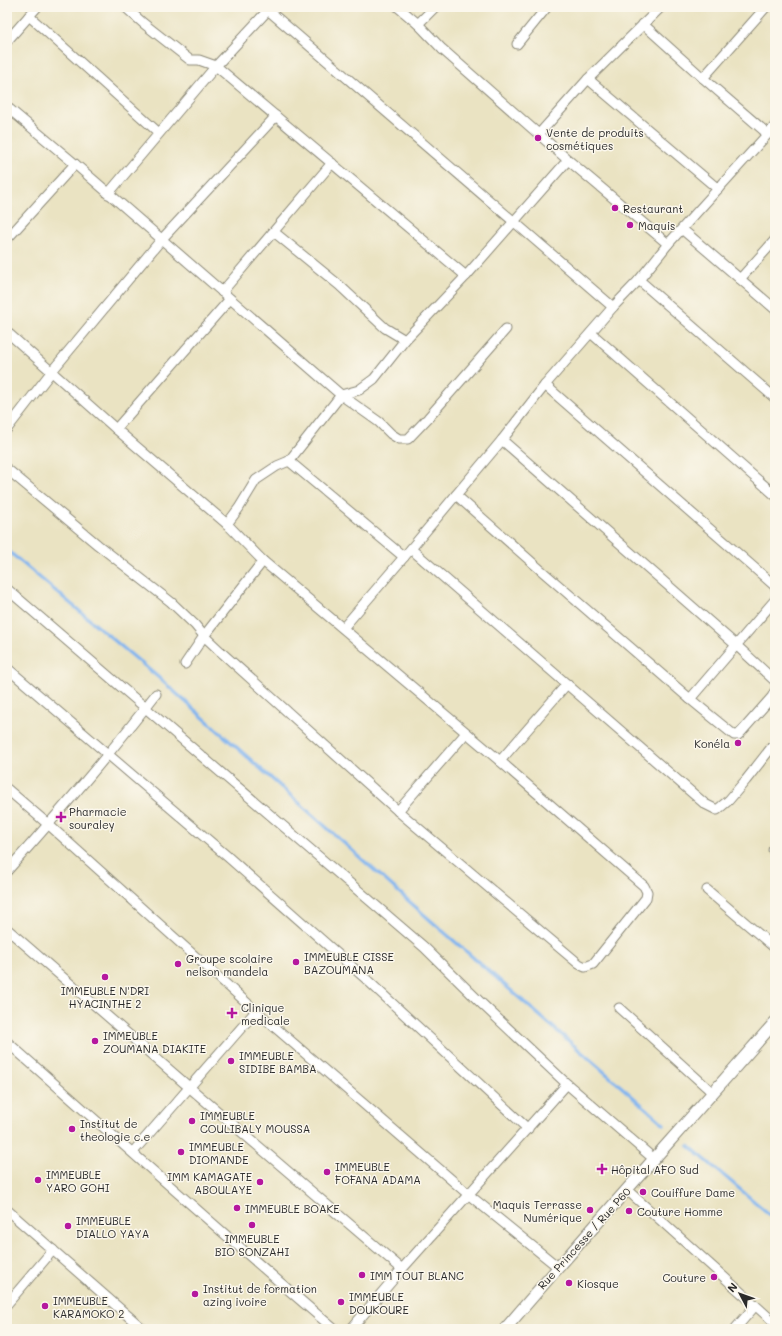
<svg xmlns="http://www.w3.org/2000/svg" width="782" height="1336" viewBox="0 0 782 1336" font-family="Mali,sans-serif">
<rect width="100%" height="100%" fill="#fbf7ec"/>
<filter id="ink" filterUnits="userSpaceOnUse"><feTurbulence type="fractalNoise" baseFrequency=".025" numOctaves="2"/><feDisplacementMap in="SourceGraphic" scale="8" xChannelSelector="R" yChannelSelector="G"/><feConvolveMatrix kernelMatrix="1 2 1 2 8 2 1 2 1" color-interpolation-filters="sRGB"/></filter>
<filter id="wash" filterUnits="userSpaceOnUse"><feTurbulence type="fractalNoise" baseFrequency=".012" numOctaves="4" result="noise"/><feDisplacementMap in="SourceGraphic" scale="16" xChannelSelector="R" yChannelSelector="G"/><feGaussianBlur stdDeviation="0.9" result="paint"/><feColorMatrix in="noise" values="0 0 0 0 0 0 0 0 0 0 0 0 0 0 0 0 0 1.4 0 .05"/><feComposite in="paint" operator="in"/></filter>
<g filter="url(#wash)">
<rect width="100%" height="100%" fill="#eae3c2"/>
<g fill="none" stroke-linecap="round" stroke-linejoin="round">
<g stroke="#82b5ef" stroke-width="3.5">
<polyline points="7,550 159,678 429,919 664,1124"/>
<polyline points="689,1146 775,1219"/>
</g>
</g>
</g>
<g filter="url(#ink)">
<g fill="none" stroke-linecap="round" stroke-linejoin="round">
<g stroke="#8a8776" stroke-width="11">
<g id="minor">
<polyline points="125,7 143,23 190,60 199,60 216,66 466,276"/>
<polyline points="398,7 418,24 442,49 568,160 668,244"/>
<polyline points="268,10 613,307"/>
<polyline points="29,16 159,133"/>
<polyline points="418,24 435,7"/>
<polyline points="643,24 703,78 768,134"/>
<polyline points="7,41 37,7"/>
<polyline points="517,44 547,7"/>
<polyline points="703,78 766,7"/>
<polyline points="588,79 718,189"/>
<polyline points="7,107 75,164 341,395 379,422 391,434 399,439 408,439 428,418 506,329"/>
<polyline points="539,134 588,79 661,7"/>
<polyline points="108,194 216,66 271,7"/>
<polyline points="683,230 775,309"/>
<polyline points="274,232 339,285 385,328 405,340"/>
<polyline points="7,239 75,164"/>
<polyline points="740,279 775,240"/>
<polyline points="639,280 775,398"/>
<polyline points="222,292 332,163"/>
<polyline points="7,332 116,429 227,524 263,561 500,761 644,886 647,892 646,898 593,964 585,967 579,964 398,811 221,652 204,636 195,625 171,602 98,545 7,469"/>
<polyline points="591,333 775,495"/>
<polyline points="545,385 775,586"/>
<polyline points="7,429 52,371 161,240 276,116"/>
<polyline points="116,429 230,299"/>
<polyline points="502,440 736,645 775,681"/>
<polyline points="289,461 404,557"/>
<polyline points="456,495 535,565 690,699 734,735 738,735 742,731 772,697 775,691"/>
<polyline points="227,524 239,508 256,480 277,466 289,461 341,395 359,390 374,379 405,340 466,276 568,160"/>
<polyline points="411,549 705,804 717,810 729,800 746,780 775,743"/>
<polyline points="7,589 424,947 480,1002 567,1084 654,1159"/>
<polyline points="343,628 404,557 502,440 545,385 613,307 639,280 668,244 775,126"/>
<polyline points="185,664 204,636 263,561"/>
<polyline points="7,668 228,857 366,979 528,1129"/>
<polyline points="690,699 775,600"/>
<polyline points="500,761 567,684"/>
<polyline points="7,789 49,825 256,1011 468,1194 558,1267"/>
<polyline points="398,811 466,733"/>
<polyline points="773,850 775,852"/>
<path d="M7,871C59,813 109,755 156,694"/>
<polyline points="707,890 775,948"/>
<polyline points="7,929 189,1087 402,1269"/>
<polyline points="619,1008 713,1093"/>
<path d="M7,1042C116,1138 224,1235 334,1329"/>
<polyline points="133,1152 256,1011"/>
<polyline points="627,1190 775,1323"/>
<polyline points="7,1210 143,1329"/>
<polyline points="7,1304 53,1250"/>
<polyline points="351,1329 402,1269 567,1084"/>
<polyline points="735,1329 755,1306"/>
</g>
</g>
<g stroke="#8a8776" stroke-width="13">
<path id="tertiary" d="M505,1329C594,1225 685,1125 775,1022"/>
</g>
<use href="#minor" stroke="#fff" stroke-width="9"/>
<use href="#tertiary" stroke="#fff" stroke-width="11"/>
</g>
</g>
<g fill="#b5179e" stroke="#fbf7ec" stroke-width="1.5">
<circle cx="538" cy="138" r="4"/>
<circle cx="615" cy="208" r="4"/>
<circle cx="630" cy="225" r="4"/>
<circle cx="738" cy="743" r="4"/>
<path d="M59 811h4v4h4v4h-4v4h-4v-4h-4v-4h4z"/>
<circle cx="296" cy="962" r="4"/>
<circle cx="178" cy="964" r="4"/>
<circle cx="105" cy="977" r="4"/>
<path d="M230 1007h4v4h4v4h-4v4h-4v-4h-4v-4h4z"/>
<circle cx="95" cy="1041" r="4"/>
<circle cx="231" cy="1061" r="4"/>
<circle cx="192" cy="1121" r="4"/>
<circle cx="72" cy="1129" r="4"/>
<circle cx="181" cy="1152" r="4"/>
<path d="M600 1163h4v4h4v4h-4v4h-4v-4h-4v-4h4z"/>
<circle cx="327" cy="1172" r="4"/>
<circle cx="38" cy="1180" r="4"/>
<circle cx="260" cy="1182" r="4"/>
<circle cx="643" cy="1192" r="4"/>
<circle cx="237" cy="1208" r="4"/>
<circle cx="590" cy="1210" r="4"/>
<circle cx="629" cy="1211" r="4"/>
<circle cx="252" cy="1225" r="4"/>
<circle cx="68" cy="1226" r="4"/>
<circle cx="362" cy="1275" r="4"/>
<circle cx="714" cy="1277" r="4"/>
<circle cx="569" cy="1283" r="4"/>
<circle cx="195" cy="1294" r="4"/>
<circle cx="341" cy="1302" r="4"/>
<circle cx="45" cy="1306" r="4"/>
</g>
<g text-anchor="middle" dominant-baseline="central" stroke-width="3" stroke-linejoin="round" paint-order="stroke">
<g font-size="11" fill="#2b2b2b" stroke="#fbf7ec" text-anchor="start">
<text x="546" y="132">Vente de produits<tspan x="546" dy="13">cosmétiques</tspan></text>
<text x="623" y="208">Restaurant</text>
<text x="638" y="225">Maquis</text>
<text x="730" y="743" text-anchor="end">Konéla</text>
<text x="69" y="811">Pharmacie<tspan x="69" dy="13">souraley</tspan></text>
<text x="304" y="956">IMMEUBLE CISSE<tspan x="304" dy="13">BAZOUMANA</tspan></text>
<text x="186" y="958">Groupe scolaire<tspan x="186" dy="13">nelson mandela</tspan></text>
<text x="105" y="990" text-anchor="middle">IMMEUBLE N'DRI<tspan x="105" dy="13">HYACINTHE 2</tspan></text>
<text x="241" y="1007">Clinique<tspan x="241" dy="13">medicale</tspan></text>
<text x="103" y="1035">IMMEUBLE<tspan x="103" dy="13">ZOUMANA DIAKITE</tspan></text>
<text x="239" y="1055">IMMEUBLE<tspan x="239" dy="13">SIDIBE BAMBA</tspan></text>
<text x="200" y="1115">IMMEUBLE<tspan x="200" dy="13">COULIBALY MOUSSA</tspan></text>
<text x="80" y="1123">Institut de<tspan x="80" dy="13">theologie c.e</tspan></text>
<text x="189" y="1146">IMMEUBLE<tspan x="189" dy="13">DIOMANDE</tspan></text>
<text x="335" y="1166">IMMEUBLE<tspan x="335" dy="13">FOFANA ADAMA</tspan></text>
<text x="611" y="1169">Hôpital AFO Sud</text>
<text x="46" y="1174">IMMEUBLE<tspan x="46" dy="13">YARO GOHI</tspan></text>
<text x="252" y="1176" text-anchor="end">IMM KAMAGATE<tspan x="252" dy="13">ABOULAYE</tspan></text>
<text x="651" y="1192">Couiffure Dame</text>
<text x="582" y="1204" text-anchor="end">Maquis Terrasse<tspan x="582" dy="13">Numérique</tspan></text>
<text x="245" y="1208">IMMEUBLE BOAKE</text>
<text x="637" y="1211">Couture Homme</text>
<text x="76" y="1220">IMMEUBLE<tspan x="76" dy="13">DIALLO YAYA</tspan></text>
<text x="252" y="1238" text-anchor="middle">IMMEUBLE<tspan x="252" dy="13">BIO SONZAHI</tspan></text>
<text x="370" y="1275">IMM TOUT BLANC</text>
<text x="706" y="1277" text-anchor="end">Couture</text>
<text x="577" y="1283">Kiosque</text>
<text x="203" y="1288">Institut de formation<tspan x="203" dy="13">azing ivoire</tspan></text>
<text x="349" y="1296">IMMEUBLE<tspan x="349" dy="13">DOUKOURE</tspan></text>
<text x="53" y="1300">IMMEUBLE<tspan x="53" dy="13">KARAMOKO 2</tspan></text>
</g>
<g font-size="11" fill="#2b2b2b" stroke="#fbf7ec">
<text transform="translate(584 1238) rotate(-48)">Rue Princesse / Rue P60</text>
</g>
</g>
<rect width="782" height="1336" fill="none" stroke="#fbf7ec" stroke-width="24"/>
<g transform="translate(740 1294) rotate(311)" stroke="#fbf7ec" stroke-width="3" paint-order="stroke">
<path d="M0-3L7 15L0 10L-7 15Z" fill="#2b2b2b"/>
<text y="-6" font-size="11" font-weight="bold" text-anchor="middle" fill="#2b2b2b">N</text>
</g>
</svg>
